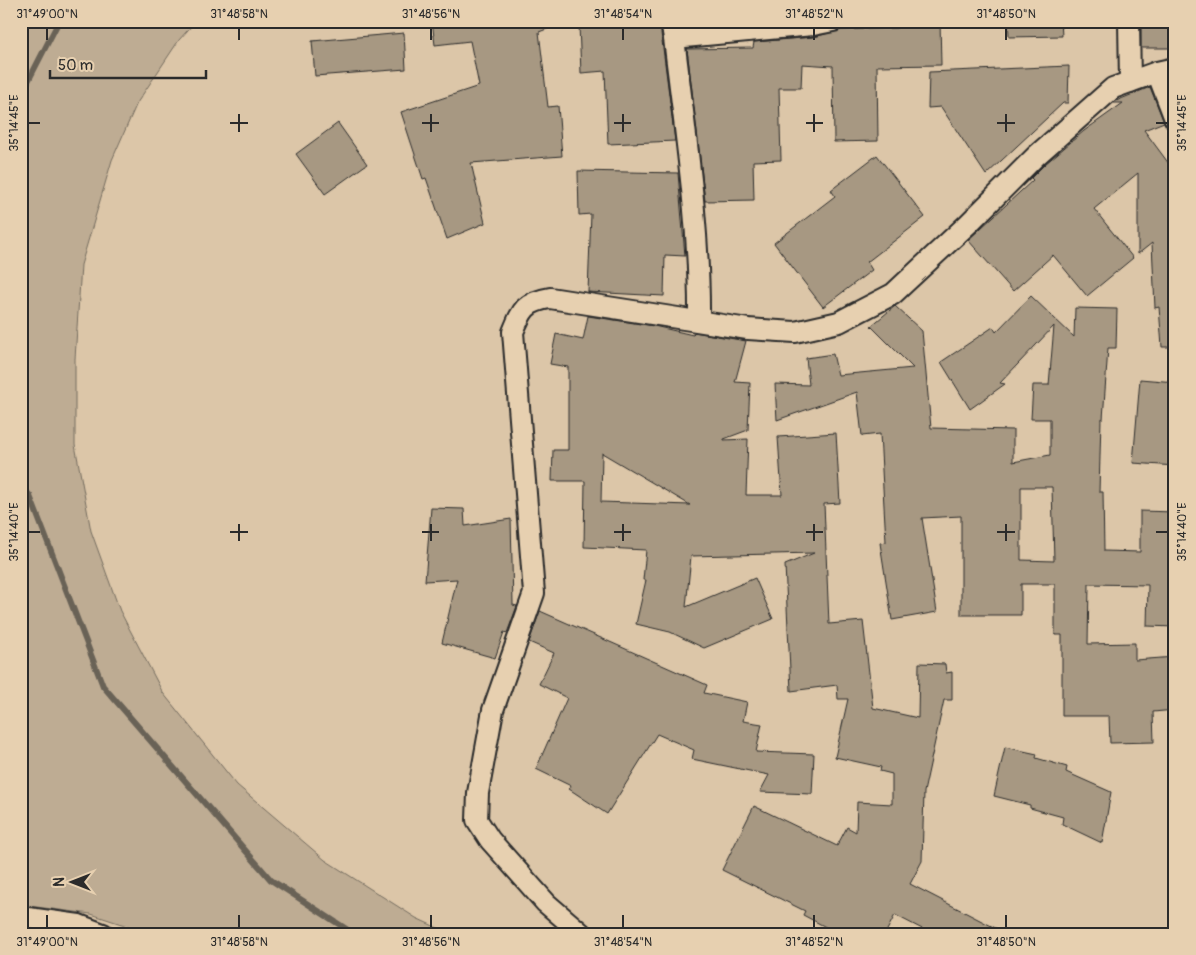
<svg xmlns="http://www.w3.org/2000/svg" width="1196" height="955" viewBox="0 0 1196 955" font-family="Pangolin,sans-serif">
<rect width="100%" height="100%" fill="#dcc6a8"/>
<filter id="ink" filterUnits="userSpaceOnUse"><feTurbulence type="fractalNoise" baseFrequency=".02" numOctaves="2"/><feDisplacementMap in="SourceGraphic" scale="10" xChannelSelector="R" yChannelSelector="G"/><feConvolveMatrix kernelMatrix="1 2 1 2 8 2 1 2 1" color-interpolation-filters="sRGB"/></filter>
<g filter="url(#ink)">
<polygon fill="#beac93" stroke="#746c5f" points="21,21 196,21 179,40 137,103 112,160 81,265 75,359 75,445 91,531 120,611 163,693 237,785 325,860 416,918 451,934 152,934 91,914 21,905"/>
<g fill="none" stroke-linecap="round" stroke-linejoin="round">
<g stroke="#696257" stroke-width="6">
<polyline points="21,95 59,21"/>
<polyline points="21,485 30,496 103,686 271,880 354,934"/>
<polyline points="21,510 30,496"/>
</g>
</g>
<g fill="#a79882" stroke="#2b2b2b" fill-rule="evenodd">
<polygon points="432,21 565,22 539,32 548,107 558,106 562,156 471,163 485,223 447,239 426,178 423,179 401,112 479,86 470,41 435,45"/>
<polygon points="897,21 940,21 941,65 877,66 878,141 834,142 833,66 802,64 801,88 779,88 781,160 753,161 754,200 705,201 687,49 753,48 754,42 814,37 840,30 897,28"/>
<polygon points="1008,21 1061,21 1062,36 1009,37"/>
<rect x="1141" y="21" width="34" height="27"/>
<polygon points="579,25 660,25 675,141 608,144 605,71 581,73"/>
<polygon points="404,33 406,69 315,76 312,41"/>
<polygon points="1069,66 1068,103 1063,103 986,175 941,107 928,108 929,72"/>
<polygon points="1150,87 1164,122 1144,130 1175,172 1175,347 1162,347 1159,307 1155,308 1152,243 1138,254 1138,173 1094,209 1133,258 1087,296 1053,255 1013,291 968,240 1033,180 1031,178 1045,164 1084,131 1123,103 1114,103 1116,101"/>
<polygon points="338,123 367,164 325,194 296,154"/>
<polygon points="877,155 925,217 867,262 872,270 823,307 774,243 835,196 831,190"/>
<polygon points="578,171 678,173 685,256 665,255 664,296 588,292 591,214 579,215"/>
<path d="M1031,296L1074,337L1075,308L1117,309L1116,348H1108L1103,419H1101L1099,492H1103L1104,551L1140,552V511L1175,512V627L1147,626L1148,585L1089,584L1088,644L1135,643V660L1175,657V710L1153,712L1154,742L1110,743L1109,716H1062V635H1055V584H1021V615H961V516L922,518L937,612L892,620L880,543L886,542L880,434L862,436L857,392L777,420L775,384L809,385L806,358L833,354L838,375L913,368L871,326L895,306L922,331L931,428L1013,430V462L1050,455V419H1031L1033,385H1049L1054,326L1000,383L1005,384L970,409L941,362L993,327L996,332ZM1021,487H1052L1054,561L1021,560Z"/>
<path d="M588,316L654,326L693,335L694,332L746,341L735,382L750,383L748,430L724,439V440L748,439L746,495H782L778,437L836,433L840,503L824,504L829,624L863,621L873,708L918,718L919,663L945,664L946,673L952,672V700H944L924,792L922,861L910,884L1007,934H932L895,915L885,934H839L803,915L805,911L722,870L754,806L837,846L847,827L856,832L857,802L892,804V774L880,771L881,767L835,757L848,699H838L837,685L791,691L785,565L814,553L691,556L686,607L755,578L773,619L704,648L670,632L636,624L646,580H643L646,550L584,547L585,481H552L553,450H568V367L550,364L556,334L583,340ZM602,453L690,505L601,502Z"/>
<polygon points="1140,379 1175,382 1175,466 1133,463"/>
<polygon points="431,508 464,509 465,526 511,519 513,605 517,606 507,633 504,632 495,658 442,643 457,579 425,581"/>
<polygon points="540,611 707,685 704,693 747,702 743,721 762,724 756,752 814,754 812,794 760,792 769,775 692,759 694,750 657,734 607,814 569,789 571,786 536,769 567,698 539,684 554,653 529,642"/>
<polygon points="1005,747 1037,754 1036,758 1067,767 1066,772 1111,792 1102,843 1062,824 1063,817 1030,808 1030,805 994,796"/>
</g>
<g fill="none" stroke-linecap="round" stroke-linejoin="round">
<g stroke="#2b2b2b" stroke-width="24">
<g id="minor">
<path d="M671,21L674,38C685,132 700,227 699,321"/>
<polyline points="1129,21 1130,82"/>
<polyline points="674,38 813,25 833,21"/>
<polyline points="1157,72 1175,119"/>
<polyline points="21,917 79,925 103,934"/>
<path d="M582,934L546,903L490,840L477,820L478,793L493,710L534,593L513,332C522,310 525,302 550,298L748,329L795,332L839,322L893,294L968,224L1037,155L1113,88L1157,72L1175,68"/>
</g>
</g>
<use href="#minor" stroke="#e7d0b0" stroke-width="20"/>
</g>
</g>
<path fill="none" stroke="#2b2b2b" stroke-width="2" d="M47,28V40M239,28V40M431,28V40M623,28V40M814,28V40M1006,28V40M239,114V132M431,114V132M623,114V132M814,114V132M1006,114V132M28,123H40M230,123H248M422,123H439M614,123H631M806,123H823M997,123H1015M1156,123H1168M239,524V541M431,524V541M623,524V541M814,524V541M1006,524V541M28,532H40M230,532H248M422,532H439M614,532H631M806,532H823M997,532H1015M1156,532H1168M47,915V928M239,915V928M431,915V928M623,915V928M814,915V928M1006,915V928"/>
<rect width="1196" height="955" fill="none" stroke="#e7d0b0" stroke-width="55"/>
<g transform="translate(72 882) rotate(270)" stroke="#e7d0b0" stroke-width="4" paint-order="stroke">
<path d="M0-4L9 19L0 12L-9 19Z" fill="#2b2b2b"/>
<text y="-8" font-size="14" font-weight="bold" text-anchor="middle" fill="#2b2b2b">N</text>
</g>
<path d="M50 70v8h156v-8" fill="none" stroke="#2b2b2b" stroke-width="2.5"/>
<text x="58" y="70" font-size="15" fill="#2b2b2b" stroke="#e7d0b0" stroke-width="4" paint-order="stroke">50 m</text>
<rect x="28" y="28" width="1140" height="900" fill="none" stroke="#2b2b2b" stroke-width="2"/>
<g font-size="12" text-anchor="middle" fill="#2b2b2b">
<text x="47" y="18">31°49'00"N</text>
<text x="239" y="18">31°48'58"N</text>
<text x="431" y="18">31°48'56"N</text>
<text x="623" y="18">31°48'54"N</text>
<text x="814" y="18">31°48'52"N</text>
<text x="1006" y="18">31°48'50"N</text>
<text transform="translate(1182 123) rotate(-90)" y="4">35°14'45"E</text>
<text transform="translate(14 123) rotate(-90)" y="4">35°14'45"E</text>
<text transform="translate(1182 532) rotate(-90)" y="4">35°14'40"E</text>
<text transform="translate(14 532) rotate(-90)" y="4">35°14'40"E</text>
<text x="47" y="946">31°49'00"N</text>
<text x="239" y="946">31°48'58"N</text>
<text x="431" y="946">31°48'56"N</text>
<text x="623" y="946">31°48'54"N</text>
<text x="814" y="946">31°48'52"N</text>
<text x="1006" y="946">31°48'50"N</text>
</g>
</svg>
